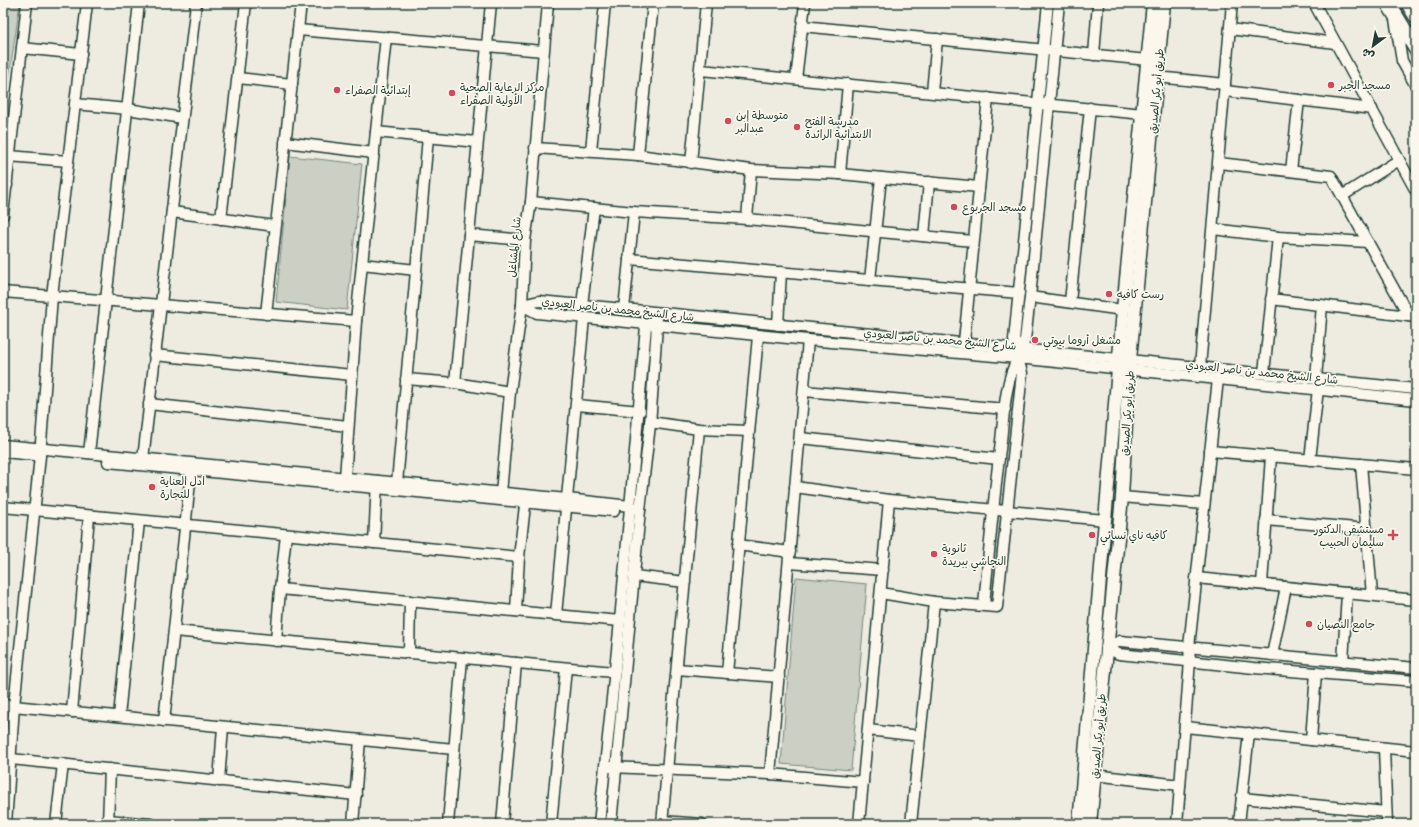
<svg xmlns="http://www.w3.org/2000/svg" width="1419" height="827" viewBox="0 0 1419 827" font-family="Delius,'Playpen Sans Arabic',sans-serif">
<rect width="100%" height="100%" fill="#eeece1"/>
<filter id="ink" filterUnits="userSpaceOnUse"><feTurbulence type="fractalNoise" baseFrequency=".025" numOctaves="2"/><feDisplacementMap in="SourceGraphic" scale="8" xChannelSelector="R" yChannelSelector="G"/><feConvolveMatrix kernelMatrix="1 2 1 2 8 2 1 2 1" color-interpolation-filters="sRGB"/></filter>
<g filter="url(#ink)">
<g fill="#cbcfc4" stroke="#75867c">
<polygon points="4,3 20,3 3,118 3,12"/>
<polygon points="290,156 362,164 347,310 276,302"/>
<polygon points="796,577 867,584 851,770 781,764"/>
</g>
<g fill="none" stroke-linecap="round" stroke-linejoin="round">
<g stroke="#1f3d34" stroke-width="13">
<g id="minor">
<polyline points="1048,3 1014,340 1020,349 1025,340 1030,297 1059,3"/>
<polyline points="1314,3 1416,191"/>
<polyline points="1395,19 1402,61 1416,86"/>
<polyline points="802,26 1148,60"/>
<polyline points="1230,29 1335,43"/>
<polyline points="298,30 543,51"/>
<polyline points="22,48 81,54"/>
<polyline points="1094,55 1098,3"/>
<polyline points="701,70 1143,114"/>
<polyline points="1157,77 1225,84"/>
<polyline points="238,78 292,84"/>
<polyline points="796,79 805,3"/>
<polyline points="1225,91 1372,109"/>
<polyline points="932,92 937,39"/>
<polyline points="75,104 128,109 182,118"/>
<polyline points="376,132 477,142"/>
<polyline points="285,142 374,153"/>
<polyline points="535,148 638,155 751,170 840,174 979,187"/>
<polyline points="591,151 605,3"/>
<polyline points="638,155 653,3"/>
<polyline points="9,156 68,161"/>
<polyline points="691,163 706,3"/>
<polyline points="1219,163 1331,176 1409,316"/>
<polyline points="1291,171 1299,100"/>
<polyline points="840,174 848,84"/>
<polyline points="1342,196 1399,160"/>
<polyline points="531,202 634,212 747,219 973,241"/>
<polyline points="172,212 275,226"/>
<polyline points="3,215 27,3"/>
<polyline points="221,219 246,3"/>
<polyline points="747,219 751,170"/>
<polyline points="1213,229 1278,237 1368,242"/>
<polyline points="469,235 525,240"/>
<polyline points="924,236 929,182"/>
<polyline points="629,259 1019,293"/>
<polyline points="362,264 416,270"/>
<polyline points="870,280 881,178"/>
<polyline points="3,292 356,321"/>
<polyline points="1030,297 1123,310"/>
<polyline points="1271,299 1416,317"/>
<polyline points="1070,302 1090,108"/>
<polyline points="522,305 537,313 808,340 1018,358 1416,400"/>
<polyline points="522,305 539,301 624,309 1416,389"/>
<polyline points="582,305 594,208"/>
<polyline points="624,309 634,212"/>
<polyline points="266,314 301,3"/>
<polyline points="778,325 781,272"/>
<polyline points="964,342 988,98"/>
<polyline points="154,355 352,375"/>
<polyline points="1200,367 1232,3"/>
<polyline points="1264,373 1278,237"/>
<polyline points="406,379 455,383 510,392"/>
<polyline points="1316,379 1322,305"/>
<polyline points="455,383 491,3"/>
<polyline points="804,391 1005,409"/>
<polyline points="149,404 348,426"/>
<polyline points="577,405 640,411"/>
<polyline points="650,422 699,429 749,431"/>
<polyline points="800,438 999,459"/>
<polyline points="3,445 567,499 630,506 640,510"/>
<polyline points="1210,451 1416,469"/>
<polyline points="3,452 35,455"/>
<polyline points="89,453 139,3"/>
<polyline points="143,459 196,3"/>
<polyline points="1310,460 1318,389"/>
<polyline points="108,462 614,511"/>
<polyline points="1361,464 1372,595"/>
<polyline points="345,478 356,321 386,37"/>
<polyline points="397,483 428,137"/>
<polyline points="795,487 889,500 1105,520"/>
<polyline points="501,493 510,392 522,305 525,240 531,202 548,3"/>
<polyline points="1122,497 1204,504"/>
<polyline points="3,507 519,557"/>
<polyline points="1266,520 1367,529"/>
<polyline points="374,543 377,481"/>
<polyline points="738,545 790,552"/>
<polyline points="789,563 883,570"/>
<polyline points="634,576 685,582"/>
<polyline points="1196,578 1416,600"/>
<polyline points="1262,584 1271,456"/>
<polyline points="280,589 620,621"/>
<polyline points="881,593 934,602 997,607 1022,373 1018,358"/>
<path d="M984,605C989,550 994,495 1001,441C1004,414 1005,381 1018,358"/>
<polyline points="516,611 519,557 526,497"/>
<polyline points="556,615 584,318"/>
<polyline points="174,631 614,672"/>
<polyline points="276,641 280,589 286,535"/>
<polyline points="1106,648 1120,641 1416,668"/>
<polyline points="1106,648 1119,654 1254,668 1416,681"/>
<polyline points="409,653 410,601"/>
<polyline points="1272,655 1286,587"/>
<polyline points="1343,662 1347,593"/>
<polyline points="677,669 779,677"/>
<polyline points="727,673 758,336"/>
<polyline points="3,705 454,749"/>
<polyline points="72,712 89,516"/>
<polyline points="119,716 139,521"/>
<polyline points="164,721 192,464"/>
<polyline points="1185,727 1416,751"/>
<polyline points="868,730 920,736"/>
<polyline points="1311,740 1316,673"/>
<polyline points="1384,748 1387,824"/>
<polyline points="11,759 356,795"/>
<polyline points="610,767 770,774 863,782"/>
<polyline points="770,774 808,340"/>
<polyline points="1094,775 1180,785"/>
<polyline points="219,781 223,727"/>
<polyline points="1242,798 1386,812"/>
<polyline points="108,820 151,824"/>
<polyline points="662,821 702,824"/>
<polyline points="6,824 14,706 40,456 52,296 87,3"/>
<polyline points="56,824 63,764"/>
<polyline points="108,824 110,769"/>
<polyline points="353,824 360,740"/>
<polyline points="448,824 462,658"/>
<polyline points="502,824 516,663"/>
<polyline points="551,824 566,668"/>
<polyline points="599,824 620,621 646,326 649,321"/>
<polyline points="611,824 640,510 650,425 657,325 656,320"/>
<polyline points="662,824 699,429"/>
<polyline points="859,824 889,500"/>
<polyline points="911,824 934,602"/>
<polyline points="1177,824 1190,661 1189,647 1218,379"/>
<polyline points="1239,824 1249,733"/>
</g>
</g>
<g stroke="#1f3d34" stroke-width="15">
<g id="major">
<polyline points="3,178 6,185"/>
<polyline points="1079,824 1123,310 1153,3"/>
<polyline points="1090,824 1122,497 1129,370 1164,3"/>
</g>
</g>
<g stroke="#1f3d34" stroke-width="17">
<g id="highway">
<polyline points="1388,3 1416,49"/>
<polyline points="1408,3 1416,16"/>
</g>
</g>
<use href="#minor" stroke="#fbf7ec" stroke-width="10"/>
<use href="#major" stroke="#fbf7ec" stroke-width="12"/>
<use href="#highway" stroke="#fbf7ec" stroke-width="14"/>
</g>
</g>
<g fill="#d1495b" stroke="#fbf7ec" stroke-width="1.5">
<circle cx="1331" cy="85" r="4"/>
<circle cx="337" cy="90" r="4"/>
<circle cx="452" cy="93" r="4"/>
<circle cx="728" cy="121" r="4"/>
<circle cx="797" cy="127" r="4"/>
<circle cx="954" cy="207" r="4"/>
<circle cx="1109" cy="294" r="4"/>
<circle cx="1035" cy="340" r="4"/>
<circle cx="152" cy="487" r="4"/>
<circle cx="1092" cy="535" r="4"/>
<path d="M1391 529h4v4h4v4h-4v4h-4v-4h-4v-4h4z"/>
<circle cx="934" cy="554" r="4"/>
<circle cx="1309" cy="624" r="4"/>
</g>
<g text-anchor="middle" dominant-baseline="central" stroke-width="3.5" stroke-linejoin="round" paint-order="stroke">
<g font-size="11" fill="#1f3d34" stroke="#fbf7ec" text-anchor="start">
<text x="1339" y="85">مسجد الجبر</text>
<text x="460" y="87">مركز الرعاية الصحية<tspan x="460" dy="13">الأولية الصفراء</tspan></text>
<text x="345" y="90">إبتدائية الصفراء</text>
<text x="736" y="115">متوسطة إبن<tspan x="736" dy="13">عبدالبر</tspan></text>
<text x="805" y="121">مدرسة الفتح<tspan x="805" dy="13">الابتدائية الرائدة</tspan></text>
<text x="962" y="207">مسجد الجربوع</text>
<text x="1117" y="294">رست كافيه</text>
<text x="1043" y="340">مشغل أروما بيوتي</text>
<text x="160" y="481">ادل العناية<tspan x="160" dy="13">للتجارة</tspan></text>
<text x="1384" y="529" text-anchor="end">مستشفى الدكتور<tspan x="1384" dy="13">سليمان الحبيب</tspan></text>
<text x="1100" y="535">كافيه ناي نسائي</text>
<text x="942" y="548">ثانوية<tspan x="942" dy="13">النجاشي ببريدة</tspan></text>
<text x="1317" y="624">جامع النصيان</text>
</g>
<g font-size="11" fill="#1f3d34" stroke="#fbf7ec">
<text transform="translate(1156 91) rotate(-85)">طريق أبو بكر الصديق</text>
<text transform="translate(514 247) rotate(-85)">شارع المشاغل</text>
<text transform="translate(618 309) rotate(6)">شارع الشيخ محمد بن ناصر العبودي</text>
<text transform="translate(940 339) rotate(5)">شارع الشيخ محمد بن ناصر العبودي</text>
<text transform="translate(1262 372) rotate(6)">شارع الشيخ محمد بن ناصر العبودي</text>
<text transform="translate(1127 413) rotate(-86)">طريق أبو بكر الصديق</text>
<text transform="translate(1098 736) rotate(-85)">طريق أبو بكر الصديق</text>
</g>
</g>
<rect width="1419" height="827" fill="none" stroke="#fbf7ec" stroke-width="16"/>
<rect x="8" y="8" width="1403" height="811" fill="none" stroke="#1f3d34" stroke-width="1.5" filter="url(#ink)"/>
<g transform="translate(1373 46) rotate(212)" stroke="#fbf7ec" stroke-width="3" paint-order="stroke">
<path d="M0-3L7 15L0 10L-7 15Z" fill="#1f3d34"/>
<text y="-6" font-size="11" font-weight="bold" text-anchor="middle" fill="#1f3d34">ش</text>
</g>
</svg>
